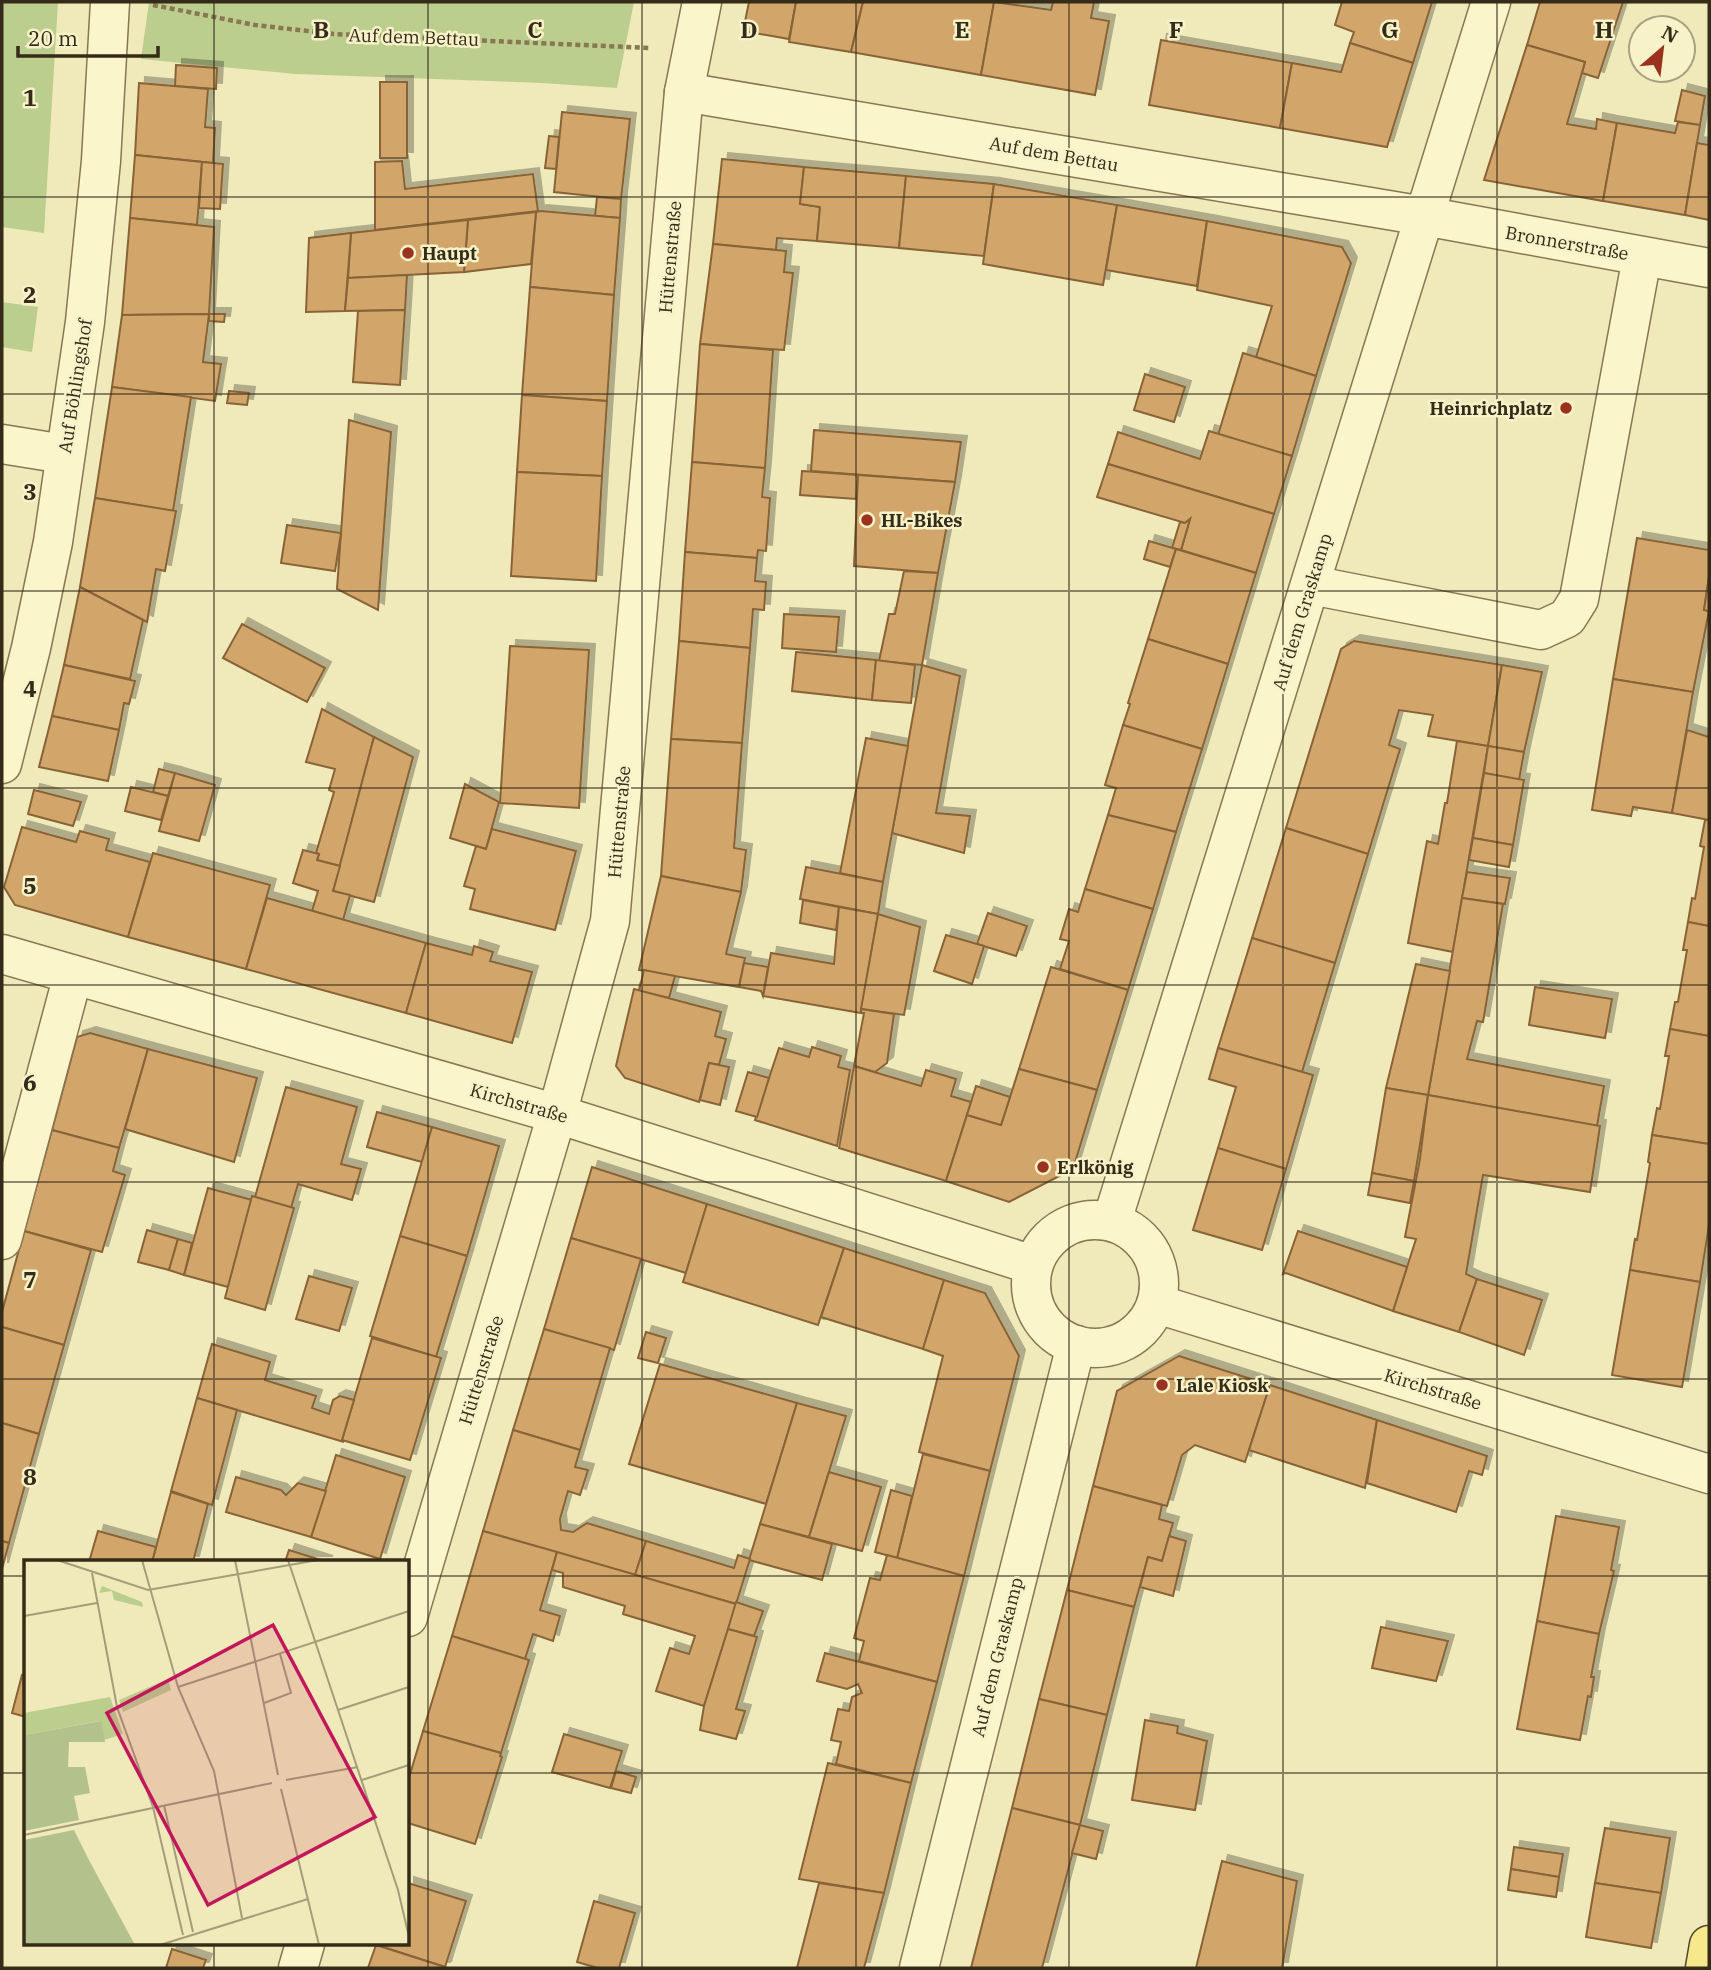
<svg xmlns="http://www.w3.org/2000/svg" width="1711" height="1970" viewBox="0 0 1711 1970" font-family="'IBM Plex Serif',serif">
<defs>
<filter id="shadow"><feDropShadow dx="6" dy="-6" stdDeviation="0" flood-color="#0004"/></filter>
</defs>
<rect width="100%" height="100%" fill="#f0e9b9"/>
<g fill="#bcce8d">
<polygon points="2,2 58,2 44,233 2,227"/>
<polygon points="149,2 634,2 617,88 542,83 296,74 141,59"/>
<polygon points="2,302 38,307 32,352 2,347"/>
</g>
<g fill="#d2a66b" stroke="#886437" stroke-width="2" filter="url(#shadow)">
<polygon points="749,2 796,2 789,39 743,31"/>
<polygon points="796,2 863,2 851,52 789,42"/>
<polygon points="863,2 994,2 981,75 851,52"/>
<polygon points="994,2 1051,10 1053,2 1094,2 1091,18 1109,21 1095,95 981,75"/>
<polygon points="1342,2 1432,2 1413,63 1350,43 1354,32 1335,25"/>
<polygon points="1540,2 1623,2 1598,78 1582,73 1585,62 1527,45"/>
<polygon points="1161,40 1292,63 1280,128 1149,105"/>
<polygon points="1350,43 1413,63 1387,147 1280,128 1292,63 1341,72"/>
<polygon points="1527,45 1585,62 1567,124 1596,129 1597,119 1617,123 1603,201 1484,180"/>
<polygon points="176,65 217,68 216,89 175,86"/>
<rect x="380" y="82" width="27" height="76"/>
<polygon points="139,83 208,89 205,127 215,128 213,163 135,155"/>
<polygon points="1682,90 1705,96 1700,125 1675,121"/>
<polygon points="562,112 630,119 621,199 554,192"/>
<polygon points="1678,122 1700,125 1685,215 1603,201 1617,123 1675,133"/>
<polygon points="549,136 559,137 556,169 545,168"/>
<polygon points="1697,143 1709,145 1709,220 1685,215"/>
<polygon points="135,155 202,162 197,225 130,218"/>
<polygon points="722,159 804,167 800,204 820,207 817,241 777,238 776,250 713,244"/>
<polygon points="402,161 405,189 533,174 538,211 375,230 375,162"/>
<polygon points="202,162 223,164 220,209 199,208"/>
<polygon points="804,167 906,176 899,248 817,241 820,207 800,204"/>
<polygon points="906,176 994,184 984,256 899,248"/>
<polygon points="994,184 1117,205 1103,285 983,264"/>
<polygon points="597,197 621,199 620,218 595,216"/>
<polygon points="1117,205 1207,221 1197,286 1106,270"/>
<polygon points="541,211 620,218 614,295 530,287 536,212"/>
<polygon points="536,212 531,264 464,272 468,220"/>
<polygon points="130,218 214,227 209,314 122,315"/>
<polygon points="468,220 464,272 348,278 351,233"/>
<polygon points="1207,221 1342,247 1351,263 1316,376 1256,357 1272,306 1197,290"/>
<polygon points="351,233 345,311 306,312 309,238"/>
<polygon points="713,244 786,251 784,272 793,273 784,350 700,344"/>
<polygon points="407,275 405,310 345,311 348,278"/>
<polygon points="530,287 614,295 607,401 522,395"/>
<polygon points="405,310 400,385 353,382 358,311"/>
<polygon points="209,314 225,314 224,322 209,321"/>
<polygon points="209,314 203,362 221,364 215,401 112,387 122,315"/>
<polygon points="700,344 773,350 765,468 692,462"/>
<polygon points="1243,353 1316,376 1292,456 1218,435"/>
<polygon points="1145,374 1185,387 1174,422 1134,410"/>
<polygon points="112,387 191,397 173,511 95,498"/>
<polygon points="229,391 249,393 247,405 227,403"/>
<polygon points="522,395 607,401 602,476 517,472"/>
<polygon points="349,420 391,432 378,610 337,589"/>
<polygon points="814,430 961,442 955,482 811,471"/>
<polygon points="1209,431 1292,456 1274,514 1108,464 1118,432 1200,459"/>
<polygon points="692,462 765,468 762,497 770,498 766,551 758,550 757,558 685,552"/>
<polygon points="1108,464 1274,514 1256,573 1181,550 1190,519 1185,523 1097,497"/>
<polygon points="802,471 858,475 856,499 800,495"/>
<polygon points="517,472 602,476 596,581 511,576"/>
<polygon points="858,475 955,482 938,573 854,566"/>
<polygon points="95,498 176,511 165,571 156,569 147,622 80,587"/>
<polygon points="1190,519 1181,550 1172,548 1180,522 1185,523"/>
<polygon points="287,525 341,533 335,571 281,563"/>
<polygon points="1637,538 1709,550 1709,577 1704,610 1709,611 1693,692 1613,679"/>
<polygon points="1149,541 1176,549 1170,567 1144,559"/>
<polygon points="1176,549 1256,573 1228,664 1148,639"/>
<polygon points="685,552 757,558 755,581 766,582 764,610 753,609 750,648 679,641"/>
<polygon points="904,571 938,573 922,665 879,661 889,614 895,614"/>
<polygon points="1709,577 1709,614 1709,611 1704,610"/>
<polygon points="80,587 143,620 130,679 64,665"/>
<polygon points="784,614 839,617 836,652 782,648"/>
<polygon points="242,624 325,668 307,702 223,658"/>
<polygon points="1148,639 1228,664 1202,749 1123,725 1130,704 1128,703"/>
<polygon points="679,641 750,648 742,743 671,739"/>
<polygon points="1354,641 1502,665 1488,746 1428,736 1433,715 1399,710 1389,745 1400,749 1368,854 1286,828 1341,649"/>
<polygon points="510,646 589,650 579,808 500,803"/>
<polygon points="796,652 876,660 872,700 792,691"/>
<polygon points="876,660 915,665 911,703 872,700"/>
<polygon points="64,665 135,681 129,704 124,703 119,730 52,716"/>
<polygon points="922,665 960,676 936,813 970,816 964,853 892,833"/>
<polygon points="1502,665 1542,672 1524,752 1488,746"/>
<polygon points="1613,679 1693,692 1672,813 1633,807 1631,816 1592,810"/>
<polygon points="322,709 374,737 340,866 317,860 319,854 316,853 334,792 329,790 335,769 306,762"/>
<polygon points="52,716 119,730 108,781 39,767"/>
<polygon points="1123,725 1202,749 1176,832 1108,815 1116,788 1105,785"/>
<polygon points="1687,730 1709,737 1709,820 1672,813"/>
<polygon points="374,737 413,757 374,902 333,891"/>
<polygon points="866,738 908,746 883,882 840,873"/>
<polygon points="671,739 742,743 734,848 746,850 741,892 661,876"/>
<polygon points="1457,741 1488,746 1453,952 1408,943 1427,841 1438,844 1445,803 1447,803"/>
<polygon points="1488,746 1524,752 1519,780 1484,773"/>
<polygon points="159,769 175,773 168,796 153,792"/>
<polygon points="175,773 215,785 199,841 159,831"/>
<polygon points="1484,773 1524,780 1513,845 1473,838"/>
<polygon points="465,784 499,802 486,849 450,838"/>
<polygon points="131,787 168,796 161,820 125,811"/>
<polygon points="34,790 81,802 73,826 28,814"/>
<polygon points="1108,815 1176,832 1153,909 1085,889"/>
<polygon points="1705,820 1709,820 1709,926 1688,922 1692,898 1695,899 1704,847 1700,846"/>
<polygon points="22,827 76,842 80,831 109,839 106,850 150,862 128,937 15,905 4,887"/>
<polygon points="1286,828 1368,854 1335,963 1252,938"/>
<polygon points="492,829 576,851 555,930 470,909 475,889 464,886 476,846 486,849"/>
<polygon points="1473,838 1513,845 1509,867 1469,860"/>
<polygon points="303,850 319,854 317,860 340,866 333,891 350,895 343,920 312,911 318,891 293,883"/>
<polygon points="153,853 270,885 246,969 128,937"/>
<polygon points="806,867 883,882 878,914 800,899"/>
<polygon points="1467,872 1510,878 1505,904 1462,898"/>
<polygon points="661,876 741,892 726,954 745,958 739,987 639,970"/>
<polygon points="1085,889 1153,909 1128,990 1060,969 1069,941 1060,939 1069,909 1078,912"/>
<polygon points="267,898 426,943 406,1013 246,969"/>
<polygon points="1462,898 1503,904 1483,1022 1477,1021 1467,1059 1604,1086 1597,1126 1428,1095"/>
<polygon points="803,900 839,907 836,930 800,923"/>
<polygon points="839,907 878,914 861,1013 763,996 771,953 834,964"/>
<polygon points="988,913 1027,926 1016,956 977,944"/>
<polygon points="878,914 920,927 904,1015 861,1009"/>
<polygon points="1688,922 1709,926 1709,1036 1670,1029 1675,1002 1678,1002 1687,950 1683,950"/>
<polygon points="946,935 984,946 972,984 934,971"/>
<polygon points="1252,938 1335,963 1302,1072 1218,1048"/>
<polygon points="426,943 472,955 474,946 493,952 490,961 532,972 512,1043 406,1013"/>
<polygon points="744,963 768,967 763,996 761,991 739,987"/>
<polygon points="1416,964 1450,971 1428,1095 1386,1088"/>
<polygon points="1051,967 1128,990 1097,1090 1019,1069"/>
<polygon points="644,970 675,976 669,998 639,991"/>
<polygon points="1535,987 1612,999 1605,1038 1529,1025"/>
<polygon points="634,989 721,1012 715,1036 726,1039 719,1065 709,1063 699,1102 625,1078 616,1066"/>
<polygon points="861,1009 894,1014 887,1063 875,1072 854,1066 864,1013 861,1013"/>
<polygon points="1670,1029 1709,1036 1709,1144 1652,1135 1657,1108 1660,1109 1669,1056 1665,1056"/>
<polygon points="90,1033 148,1049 119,1148 52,1130 77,1037"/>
<polygon points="812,1047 841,1056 838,1067 850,1070 837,1146 755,1120 779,1048 809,1057"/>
<polygon points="1218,1048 1313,1075 1286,1169 1218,1148 1236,1087 1209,1079"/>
<polygon points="148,1049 257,1078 234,1162 125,1129"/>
<polygon points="709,1063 729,1067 720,1105 700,1100"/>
<polygon points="854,1066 921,1086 926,1070 956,1079 951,1096 971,1102 946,1181 839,1148"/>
<polygon points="1019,1069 1097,1090 1073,1169 1009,1202 946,1181 967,1115 1001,1125"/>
<polygon points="748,1072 769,1078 757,1117 736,1111"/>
<polygon points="976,1086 1010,1097 1001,1125 967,1115"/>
<polygon points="286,1087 357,1107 341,1164 361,1169 352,1200 298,1184 291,1208 255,1197"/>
<polygon points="1386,1088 1428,1095 1414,1181 1372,1173"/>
<polygon points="1428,1095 1600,1126 1590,1192 1483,1175 1466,1274 1477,1279 1459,1332 1393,1311 1416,1239 1405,1237 1420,1159"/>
<polygon points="377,1112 432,1127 422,1162 367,1147"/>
<polygon points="432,1127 499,1146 467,1256 400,1236"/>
<polygon points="52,1130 119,1148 113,1171 125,1175 102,1252 24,1231"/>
<polygon points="1652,1135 1709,1144 1709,1225 1700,1282 1630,1270 1635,1239 1637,1240 1650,1163 1648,1162"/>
<polygon points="1218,1148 1286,1169 1262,1250 1193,1230"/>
<polygon points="592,1167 707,1204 686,1273 571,1238"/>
<polygon points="1372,1173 1414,1181 1410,1203 1368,1195"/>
<polygon points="208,1188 252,1200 228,1287 184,1275"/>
<polygon points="252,1196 294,1208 265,1310 225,1298"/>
<polygon points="707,1204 844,1248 818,1325 683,1282"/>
<polygon points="147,1230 178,1239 169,1270 138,1262"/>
<polygon points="24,1231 91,1250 64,1345 2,1327 2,1312"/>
<polygon points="1298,1231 1407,1267 1393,1311 1286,1273 1283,1274"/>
<polygon points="400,1236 467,1256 436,1357 370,1336"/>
<polygon points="571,1238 641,1259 614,1350 544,1329"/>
<polygon points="178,1239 192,1243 184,1275 169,1270"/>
<polygon points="844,1248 944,1280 923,1349 821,1317"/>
<polygon points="1630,1270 1700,1282 1682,1387 1612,1375"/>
<polygon points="309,1276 352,1288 339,1331 296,1319"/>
<polygon points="1477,1279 1542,1300 1524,1355 1459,1332"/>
<polygon points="944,1280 985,1293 1019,1356 990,1471 919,1452 943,1356 923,1349"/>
<polygon points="2,1327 64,1345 39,1434 2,1423"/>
<polygon points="544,1329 610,1348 580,1450 513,1430"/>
<polygon points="646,1332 666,1338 658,1363 638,1358"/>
<polygon points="372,1338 441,1358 410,1460 342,1440"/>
<polygon points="212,1344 270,1362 265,1380 316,1396 312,1408 329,1414 333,1400 340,1396 354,1400 342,1440 344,1442 197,1398"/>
<polygon points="1179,1356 1270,1385 1245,1462 1195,1445 1182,1455 1167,1506 1093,1486 1117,1391"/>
<polygon points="660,1364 797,1403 766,1504 629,1464"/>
<polygon points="1270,1385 1377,1420 1365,1488 1249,1450"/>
<polygon points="197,1398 237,1410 212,1505 171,1491"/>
<polygon points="797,1403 846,1416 809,1537 760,1524"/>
<polygon points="1377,1420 1487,1456 1482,1475 1469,1471 1456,1512 1367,1483"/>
<polygon points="2,1423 39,1434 9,1543 2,1541"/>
<polygon points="513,1430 580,1450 575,1467 588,1470 580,1495 568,1491 560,1519 561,1530 573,1532 587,1523 646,1541 635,1575 483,1531"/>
<polygon points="923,1454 990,1471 964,1576 897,1558"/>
<polygon points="336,1455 405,1477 380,1559 311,1537"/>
<polygon points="829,1472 881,1487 862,1551 809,1537"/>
<polygon points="236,1477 281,1490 286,1495 298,1483 326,1491 311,1537 226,1512"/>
<polygon points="1093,1486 1162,1505 1159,1519 1173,1523 1162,1561 1148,1557 1134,1607 1067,1590"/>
<polygon points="891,1490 912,1496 897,1558 875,1552"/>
<polygon points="171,1492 208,1504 193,1562 152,1562"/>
<polygon points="1556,1516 1619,1527 1611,1570 1614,1571 1599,1634 1537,1621"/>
<polygon points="760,1524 832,1544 822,1580 749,1560"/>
<polygon points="98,1531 156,1547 152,1562 89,1562"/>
<polygon points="483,1531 557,1552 540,1610 560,1616 553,1641 533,1634 525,1659 452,1636"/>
<polygon points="1169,1536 1186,1541 1173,1596 1140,1587 1148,1557 1162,1561"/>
<polygon points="2,1541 9,1543 2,1569"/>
<polygon points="646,1541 734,1568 738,1555 750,1559 736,1604 635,1575"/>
<polygon points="289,1550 327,1562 285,1562"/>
<polygon points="557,1552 736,1604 704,1706 656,1691 670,1648 689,1654 695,1636 623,1614 625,1606 563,1587 563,1573 552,1570"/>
<polygon points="887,1555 964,1576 937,1682 859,1661 864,1641 854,1638 870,1578 880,1580"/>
<polygon points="1067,1590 1134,1607 1107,1715 1039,1699"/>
<polygon points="736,1602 763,1611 754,1636 728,1629"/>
<polygon points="1537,1621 1599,1634 1591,1677 1594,1677 1591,1697 1588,1696 1580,1740 1517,1729"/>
<polygon points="1381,1627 1448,1641 1436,1681 1372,1668"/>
<polygon points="728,1629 757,1637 736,1709 745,1711 736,1739 700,1730 704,1706"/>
<polygon points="452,1636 529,1660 501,1753 423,1731"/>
<polygon points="825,1653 937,1682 911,1783 836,1764 841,1742 831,1740 838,1709 849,1711 852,1697 862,1693 858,1684 847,1689 817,1681"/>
<polygon points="22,1675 26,1676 26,1717 12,1713"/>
<polygon points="1039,1699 1107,1715 1080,1825 1012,1808"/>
<polygon points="1145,1720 1178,1726 1177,1733 1207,1741 1195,1810 1132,1800"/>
<polygon points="423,1731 501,1753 500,1756 502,1757 475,1844 408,1823 408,1781"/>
<polygon points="564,1734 622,1751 610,1788 552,1772"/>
<polygon points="828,1763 911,1783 884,1893 799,1879"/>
<polygon points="616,1771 636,1777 631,1793 611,1788"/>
<polygon points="1012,1808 1080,1825 1042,1968 971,1968"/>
<polygon points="1080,1825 1103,1831 1096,1859 1072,1853"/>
<polygon points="1605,1828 1670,1838 1661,1893 1595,1883"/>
<polygon points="1514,1847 1563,1854 1559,1877 1511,1869"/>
<polygon points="1222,1861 1297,1881 1282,1968 1196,1968"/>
<polygon points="1511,1869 1559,1877 1556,1897 1508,1890"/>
<polygon points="408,1883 466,1901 445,1967 377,1945 408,1944"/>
<polygon points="819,1883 884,1893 864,1968 797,1968"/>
<polygon points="1595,1883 1661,1893 1651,1948 1586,1937"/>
<polygon points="594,1901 635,1913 619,1968 598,1968 577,1962"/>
<polygon points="376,1945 445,1967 444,1968 368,1968"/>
<polygon points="172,1949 206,1960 203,1968 166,1968"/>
</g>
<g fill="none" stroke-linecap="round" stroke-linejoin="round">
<g stroke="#877753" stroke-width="41">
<g id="minor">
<polyline points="684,92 1424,216 1709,268"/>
<polyline points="2,444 64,454"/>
<polyline points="1311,585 1541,630 1567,618 1579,599 1642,257"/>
<polyline points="2,764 31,648 53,542 85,322 101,161 110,2"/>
<polyline points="2,954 557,1114 1033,1265"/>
<circle cx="1095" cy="1284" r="64"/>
<polyline points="1112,1221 1491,2"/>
<polyline points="2,1240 73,975"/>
<polyline points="1157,1304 1709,1474"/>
<polyline points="408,1617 557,1114 610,921 684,92 702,2"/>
<polyline points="298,1968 305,1944"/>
<polyline points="919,1968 1076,1345"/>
</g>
</g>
<g stroke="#544428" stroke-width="41">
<polyline id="major" points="1705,1968 1709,1945"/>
</g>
<polyline stroke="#877753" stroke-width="4.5" stroke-dasharray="5 3.5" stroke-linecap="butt" points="153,5 255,25 334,34 649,48"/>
<use href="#minor" stroke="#fbf5cc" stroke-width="38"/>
<use href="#major" stroke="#f8e88c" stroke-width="38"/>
</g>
<path fill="none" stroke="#352b19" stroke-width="2" stroke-opacity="0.55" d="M214,2V1562M428,2V1968M642,2V1968M856,2V1968M1069,2V1968M1283,2V1968M1497,2V1968M2,197H1709M2,394H1709M2,591H1709M2,788H1709M2,985H1709M2,1182H1709M2,1379H1709M2,1576H26M408,1576H1709M2,1773H26M408,1773H1709M214,1944V1968"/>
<g fill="#9a321f" stroke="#f7f2c8" stroke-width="2.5">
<circle cx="408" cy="253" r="7"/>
<circle cx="1566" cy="408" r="7"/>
<circle cx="867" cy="520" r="7"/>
<circle cx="1043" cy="1167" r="7"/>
<circle cx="1162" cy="1385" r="7"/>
</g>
<g text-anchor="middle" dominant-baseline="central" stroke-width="5" stroke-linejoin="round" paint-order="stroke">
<g font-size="18" fill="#352b19" stroke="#f7f2c8">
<text transform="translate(414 37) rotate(2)">Auf dem Bettau</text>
<text transform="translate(1054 154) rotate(10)">Auf dem Bettau</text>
<text transform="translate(1567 243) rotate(10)">Bronnerstraße</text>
<text transform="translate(670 257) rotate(-85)">Hüttenstraße</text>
<text transform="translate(75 386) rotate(-81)">Auf Böhlingshof</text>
<text transform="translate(1302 612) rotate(-73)">Auf dem Graskamp</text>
<text transform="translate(619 822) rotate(-85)">Hüttenstraße</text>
<text transform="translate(519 1103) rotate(16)">Kirchstraße</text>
<text transform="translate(481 1370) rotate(-73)">Hüttenstraße</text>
<text transform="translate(1433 1389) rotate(17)">Kirchstraße</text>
<text transform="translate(997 1657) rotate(-76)">Auf dem Graskamp</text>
</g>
<g font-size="18" font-weight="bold" fill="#352b19" stroke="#f7f2c8" text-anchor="start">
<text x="422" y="253">Haupt</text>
<text x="1552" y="408" text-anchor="end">Heinrichplatz</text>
<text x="881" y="520">HL-Bikes</text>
<text x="1057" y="1167">Erlkönig</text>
<text x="1176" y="1385">Lale Kiosk</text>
</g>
</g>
<g transform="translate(24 1560)">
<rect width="385" height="385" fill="#f0e9b9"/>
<path d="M78,26L118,42L119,47L90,40L88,31L75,33ZM144,119L147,130L99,152L95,140ZM86,137L99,174L80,180L76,161L0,175V153Z" fill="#bcce8d"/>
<path d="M77,161L81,182H45L44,207H61L66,233L50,236L55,260L0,271V175ZM50,270L66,302L111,385H0V280Z" fill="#b3c28d"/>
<path fill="none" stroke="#a59d79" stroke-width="2" d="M33,0L124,30L294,0M118,0L154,127L190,211L218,358M211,0L254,215M264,0L374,330L385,377M68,13L93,147L129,247L159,375M0,56L73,43M154,127L385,51M240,143L267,133L256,94M314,150L385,127M262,220L334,207M338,220L385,205M257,229L295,385M140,245L169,372M0,275L248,223M136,385L284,339"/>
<path fill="#c2185b" fill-opacity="0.15" stroke="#c2185b" stroke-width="3.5" d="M249,65L351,257L184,345L83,153Z"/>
<rect width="385" height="385" fill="none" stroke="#352b19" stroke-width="3.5"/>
</g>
<g font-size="23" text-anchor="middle" font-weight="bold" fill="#352b19" stroke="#f7f2c8" stroke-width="5" stroke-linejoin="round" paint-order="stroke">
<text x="321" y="38">B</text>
<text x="535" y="38">C</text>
<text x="749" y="38">D</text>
<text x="962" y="38">E</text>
<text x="1176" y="38">F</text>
<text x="1390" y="38">G</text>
<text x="1604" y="38">H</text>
<text x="30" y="106">1</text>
<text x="30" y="303">2</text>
<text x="30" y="500">3</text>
<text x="30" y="697">4</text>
<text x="30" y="894">5</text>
<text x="30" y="1091">6</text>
<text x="30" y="1288">7</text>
<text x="30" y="1485">8</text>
</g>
<rect width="1711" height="1970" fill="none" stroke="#352b19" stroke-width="7"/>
<g transform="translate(1662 49) rotate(28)"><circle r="33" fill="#f7f2c8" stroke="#a9a282" stroke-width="2"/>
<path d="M0-5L12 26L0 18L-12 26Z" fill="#9a321f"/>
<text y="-10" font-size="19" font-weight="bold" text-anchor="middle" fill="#352b19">N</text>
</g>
<path d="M18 46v10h140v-10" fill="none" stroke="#352b19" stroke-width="3.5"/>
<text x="28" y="46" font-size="21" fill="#352b19" stroke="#f7f2c8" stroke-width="5" paint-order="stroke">20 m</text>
</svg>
